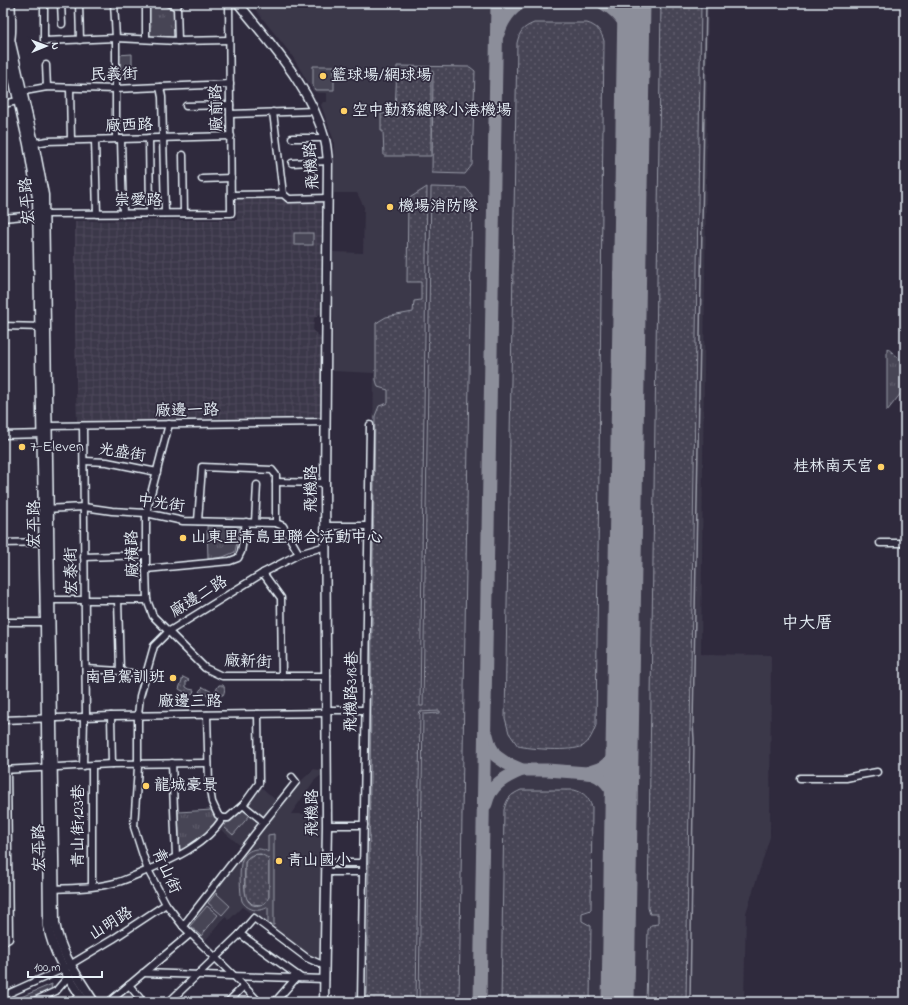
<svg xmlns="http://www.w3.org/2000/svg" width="908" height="1005" viewBox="0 0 908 1005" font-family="'Indie Flower','LXGW WenKai TC',sans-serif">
<defs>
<pattern id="industrial-grid" width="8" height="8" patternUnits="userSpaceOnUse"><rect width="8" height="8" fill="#3b3749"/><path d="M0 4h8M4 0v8" fill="none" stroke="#4e4b5b"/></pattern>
<pattern id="grass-dots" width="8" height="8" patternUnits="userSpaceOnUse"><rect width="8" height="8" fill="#464455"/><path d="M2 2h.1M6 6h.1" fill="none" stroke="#615f6e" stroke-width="1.8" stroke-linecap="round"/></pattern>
<pattern id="park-tufts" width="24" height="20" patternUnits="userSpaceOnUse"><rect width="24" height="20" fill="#464455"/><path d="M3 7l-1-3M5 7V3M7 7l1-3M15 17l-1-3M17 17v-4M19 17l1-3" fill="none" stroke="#615f6e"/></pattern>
</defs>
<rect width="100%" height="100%" fill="#2f2a3d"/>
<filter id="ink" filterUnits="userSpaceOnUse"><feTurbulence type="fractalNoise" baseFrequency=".025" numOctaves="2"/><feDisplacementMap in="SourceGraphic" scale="8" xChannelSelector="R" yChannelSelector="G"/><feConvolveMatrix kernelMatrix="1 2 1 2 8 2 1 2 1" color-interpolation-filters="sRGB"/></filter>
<g filter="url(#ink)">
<g fill="#3b3749">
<polygon points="250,3 708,3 701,654 771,655 770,837 746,913 744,1002 364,1002 374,373 332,371 333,252 363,253 364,207 357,193 334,193 334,141 321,105 323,102 327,102 327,93 318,93 313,91 291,54"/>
<polygon points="314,769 322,771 322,776 320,776 314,781 291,814 322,814 321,961 304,952 242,907 229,920 225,917 204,942 187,925 277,811 303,779"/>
<polygon points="259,785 279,803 242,847 219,828"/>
<polygon points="129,985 143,1002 109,1002"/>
</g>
<polygon fill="url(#industrial-grid)" points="282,197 283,201 322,201 323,312 314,318 313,331 322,338 321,418 169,422 169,420 77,421 75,329 75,221 237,220 237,199"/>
<g fill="url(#grass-dots)" stroke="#979aa6">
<polygon points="661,3 701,3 686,1002 646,1002 648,930 651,925 658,924 658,914 650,914 648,908"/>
<path d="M534,23H587C597,26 601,31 604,41L596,725C593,733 590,741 583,746C571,752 531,749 518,746L509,733L505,718L517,43C520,31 522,28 534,23Z"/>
<polygon points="397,66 470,67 475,71 472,165 465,174 432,173 433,71 431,71 431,156 384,156 383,131 381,131 381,114 395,113"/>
<polygon points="427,187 420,706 423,706 431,187 466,188 472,195 459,1002 419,1002 423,714 440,713 440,711 418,712 420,714 416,1002 367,1002 375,416 379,406 388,403 388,390 378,387 376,380 376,323 386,317 413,312 414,301 421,300 421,282 407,282 408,199"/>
<polygon points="183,677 189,680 186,682 186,687 189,689 194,690 193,693 190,695 179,689"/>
<path d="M219,685H223C225,687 225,692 223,695H212L208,700V695L199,692L200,690L203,687L214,693Z"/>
<path d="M521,790H574C585,793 588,797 592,807L591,910L582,913V921L591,926L590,1002H501L504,810C507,798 510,795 521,790Z"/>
<polygon points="256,854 265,855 269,861 269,897 268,900 262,905 252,904 245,897 245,862 249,857"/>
</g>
<g fill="url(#park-tufts)" stroke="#979aa6">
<polygon points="148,3 161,3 175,8 175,38 149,39"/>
<polygon points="887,348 905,363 905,388 887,411"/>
<polygon points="207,526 240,527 235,552 223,557 208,559"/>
<polygon points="244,809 250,815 233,835 224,827 227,822 230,822"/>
<path d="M212,810L218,819C205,834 198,841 180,851L178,812Z"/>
<polygon points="52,984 51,990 25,1002 9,1002"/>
</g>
<g fill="#464455" stroke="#979aa6" fill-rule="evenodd">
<polygon points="132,54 132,73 119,74 118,55"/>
<polygon points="313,66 334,66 334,90 315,90 313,86"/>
<rect x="294" y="233" width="19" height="12"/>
<path d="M274,834V925H268V907C259,913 247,910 242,901C240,893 239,867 242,860C246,849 259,846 268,852V835ZM261,854L268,858L269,861V897L265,903C239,916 245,876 245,862C248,855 254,854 261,854Z"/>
<polygon points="216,893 230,906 222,915 208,903"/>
<polygon points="207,906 218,915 201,936 190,926"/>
</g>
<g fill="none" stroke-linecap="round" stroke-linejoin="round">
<polyline stroke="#9c9fab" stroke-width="1.5" points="690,1002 694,739 693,724 706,3"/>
<g stroke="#8c8e9a" stroke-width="13">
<path d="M603,3C624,15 629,28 633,51"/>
<path d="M498,34C502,22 510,9 521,3"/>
<polyline points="487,735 490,746 496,756 506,763 522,770 547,770 587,773 602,768 614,758 623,746"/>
<path d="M587,773C606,774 616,795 622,811"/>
<path d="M486,804C490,785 505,777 522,770"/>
<polyline points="480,1002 497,3"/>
</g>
<polyline stroke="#8c8e9a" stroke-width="33" points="618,1002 634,3"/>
<g stroke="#e8f1f8" stroke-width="9">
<g id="street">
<polyline points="44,3 44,41 116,38 178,41 229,40"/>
<polyline points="61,3 62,24"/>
<polyline points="79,3 80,40"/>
<polyline points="114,3 116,38 116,139"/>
<polyline points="168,3 177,7"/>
<polyline points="146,39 146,3"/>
<polyline points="178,41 177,7 179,3"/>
<polyline points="46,65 47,87"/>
<polyline points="160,87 230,84"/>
<polyline points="70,88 71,140"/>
<polyline points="19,92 47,87 115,89 160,87 162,97 165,213"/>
<polyline points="3,104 18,101"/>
<polyline points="186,106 230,105"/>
<polyline points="273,112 283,194"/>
<polyline points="230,114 315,111"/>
<polyline points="149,138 150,213"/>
<polyline points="292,138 325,138"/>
<polyline points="121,139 123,214"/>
<polyline points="95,140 97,214"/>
<polyline points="30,144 47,141 231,136"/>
<polyline points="183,155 184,213"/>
<polyline points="292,163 328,161"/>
<polyline points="202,179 231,178"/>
<polyline points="231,195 283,194 289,199 328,198"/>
<polyline points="3,218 45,214 231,213 229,3"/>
<polyline points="3,326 43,327"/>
<polyline points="169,424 146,513 146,569 147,600 153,616 205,668 222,676 327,676"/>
<polyline points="48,426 326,422"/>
<polyline points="83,426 86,716"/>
<polyline points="3,435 45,434"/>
<polyline points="84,461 107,462 157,472"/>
<polyline points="276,482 325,483"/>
<polyline points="45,509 84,507 112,511 146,513 183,521 276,523"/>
<polyline points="198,521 202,467 272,470 276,475 276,523 283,526 299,554"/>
<polyline points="255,522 257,485"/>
<polyline points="326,526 368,526"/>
<polyline points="3,543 47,542"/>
<polyline points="880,543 905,543"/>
<polyline points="84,557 145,555"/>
<polyline points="146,569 230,561 238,558 241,552 246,522"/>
<polyline points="263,573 281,598 282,676"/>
<polyline points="50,600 147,600"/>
<polyline points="118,600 120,671"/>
<polyline points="3,622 47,622"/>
<polyline points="86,669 120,671 146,676"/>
<polyline points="327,710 365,710"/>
<polyline points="207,715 209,783 212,802 218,815 223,818"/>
<polyline points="111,716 112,764"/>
<polyline points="3,720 111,716 327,713"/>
<polyline points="172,763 176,856"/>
<polyline points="83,766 84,717"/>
<polyline points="92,766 92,886"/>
<polyline points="3,770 112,764 208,763"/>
<polyline points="800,778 846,778 860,775 877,772"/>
<polyline points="243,805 264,822 296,782 292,777"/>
<polyline points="223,818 228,818 244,804 259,783 258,714"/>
<polyline points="327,825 364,825"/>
<polyline points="326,863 363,863"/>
<polyline points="326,872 363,872"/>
<path d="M53,887L54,889C75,888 98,888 118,882C126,880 133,876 141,873C171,860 205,846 223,818"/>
<polyline points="183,926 264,822"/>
<polyline points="240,934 254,918 307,958 325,966"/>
<polyline points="3,942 9,939 7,770"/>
<polyline points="143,973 325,979"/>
<polyline points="129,985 143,1002"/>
<polyline points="3,996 63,969 113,939 166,904"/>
<polyline points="32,1002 56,991 68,977 69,974"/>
<polyline points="72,1002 81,996"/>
<polyline points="109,1002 190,934"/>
<polyline points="169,1002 240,934 301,978"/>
<polyline points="228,1002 243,987"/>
<polyline points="259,1002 234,976 183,926 166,904 147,868 134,827 138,767 138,715 140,696 154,646 168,632 263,573 299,554 326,546"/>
<polyline points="275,1002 296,978"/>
<polyline points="361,1002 370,425"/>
</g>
</g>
<g stroke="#e8f1f8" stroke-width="11">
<g id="secondary">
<path d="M238,3C271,45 311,87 325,140C327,147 327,154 328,161L325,483L327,825L324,1002"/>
<path d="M3,32L10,39L34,143L44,195L55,923C60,953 78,977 94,1002"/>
<path d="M4,48L7,51L28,144L37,198L45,622L48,926C53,954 69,979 85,1002"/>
</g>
</g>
<g stroke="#e8f1f8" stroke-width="12">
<path id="primary" d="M3,56C14,42 10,20 10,3"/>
</g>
<use href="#street" stroke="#2f2a3d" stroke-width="6"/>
<use href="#secondary" stroke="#2f2a3d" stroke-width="8"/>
<use href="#primary" stroke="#2f2a3d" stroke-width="9"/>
</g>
</g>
<g fill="#ffd166" stroke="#2f2a3d" stroke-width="1.5">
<circle cx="323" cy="76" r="4"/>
<circle cx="344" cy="111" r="4"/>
<circle cx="390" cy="207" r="4"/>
<circle cx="22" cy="447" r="4"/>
<circle cx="881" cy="467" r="4"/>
<circle cx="183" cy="538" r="4"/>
<circle cx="173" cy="678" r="4"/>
<circle cx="146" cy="786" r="4"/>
<circle cx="279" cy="861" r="4"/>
</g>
<g text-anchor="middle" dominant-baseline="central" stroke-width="3.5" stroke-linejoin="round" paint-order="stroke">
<g font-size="16" fill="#e8f1f8" stroke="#2f2a3d">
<text transform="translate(114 75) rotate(-1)">民義街</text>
<text transform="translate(217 108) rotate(-91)">廠前路</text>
<text transform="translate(129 126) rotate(-2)">廠西路</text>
<text transform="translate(312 166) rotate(-94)">飛機路</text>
<text transform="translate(28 201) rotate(-95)">宏平路</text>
<text x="138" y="201">崇愛路</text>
<text transform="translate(187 411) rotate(-1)">廠邊一路</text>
<text transform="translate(122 453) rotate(9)">光盛街</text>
<text transform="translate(312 489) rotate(-90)">飛機路</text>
<text transform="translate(161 504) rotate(8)">中光街</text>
<text transform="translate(35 524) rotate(-90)">宏平路</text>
<text transform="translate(133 554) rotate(-91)">廠橫路</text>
<text transform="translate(72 571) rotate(-91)">宏泰街</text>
<text transform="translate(199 597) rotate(-32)">廠邊二路</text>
<text transform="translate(248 662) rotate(2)">廠新街</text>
<text transform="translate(352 692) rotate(-89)">飛機路318巷</text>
<text x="190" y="702">廠邊三路</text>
<text transform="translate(313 813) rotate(-90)">飛機路</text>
<text transform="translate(79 826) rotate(-90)">青山街123巷</text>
<text transform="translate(40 848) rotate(-91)">宏平路</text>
<text transform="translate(166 871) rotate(66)">青山街</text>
<text transform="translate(111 924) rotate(-32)">山明路</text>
</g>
<g font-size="16" fill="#e8f1f8" stroke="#2f2a3d" text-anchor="start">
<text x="331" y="76">籃球場/網球場</text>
<text x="352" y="111">空中勤務總隊小港機場</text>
<text x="398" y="207">機場消防隊</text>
<text x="30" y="447">7-Eleven</text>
<text x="873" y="467" text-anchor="end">桂林南天宮</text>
<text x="191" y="538">山東里青島里聯合活動中心</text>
<text x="165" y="678" text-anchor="end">南昌駕訓班</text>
<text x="154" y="786">龍城豪景</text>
<text x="287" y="861">青山國小</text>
</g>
<g font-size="17" fill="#e8f1f8" stroke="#2f2a3d">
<text x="807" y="623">中大厝</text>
</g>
</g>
<rect width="908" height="1005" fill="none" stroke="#2f2a3d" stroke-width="16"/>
<rect x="8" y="8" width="892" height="989" fill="none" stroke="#e8f1f8" stroke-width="1.5" filter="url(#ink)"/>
<g transform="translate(46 46) rotate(89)" stroke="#2f2a3d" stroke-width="3" paint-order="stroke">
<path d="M0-3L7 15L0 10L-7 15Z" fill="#e8f1f8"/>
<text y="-6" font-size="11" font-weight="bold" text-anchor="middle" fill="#e8f1f8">N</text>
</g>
<path d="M28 971v6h74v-6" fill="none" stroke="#e8f1f8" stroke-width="2"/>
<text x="34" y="971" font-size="12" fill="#e8f1f8" stroke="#2f2a3d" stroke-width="3" paint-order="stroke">100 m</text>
</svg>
